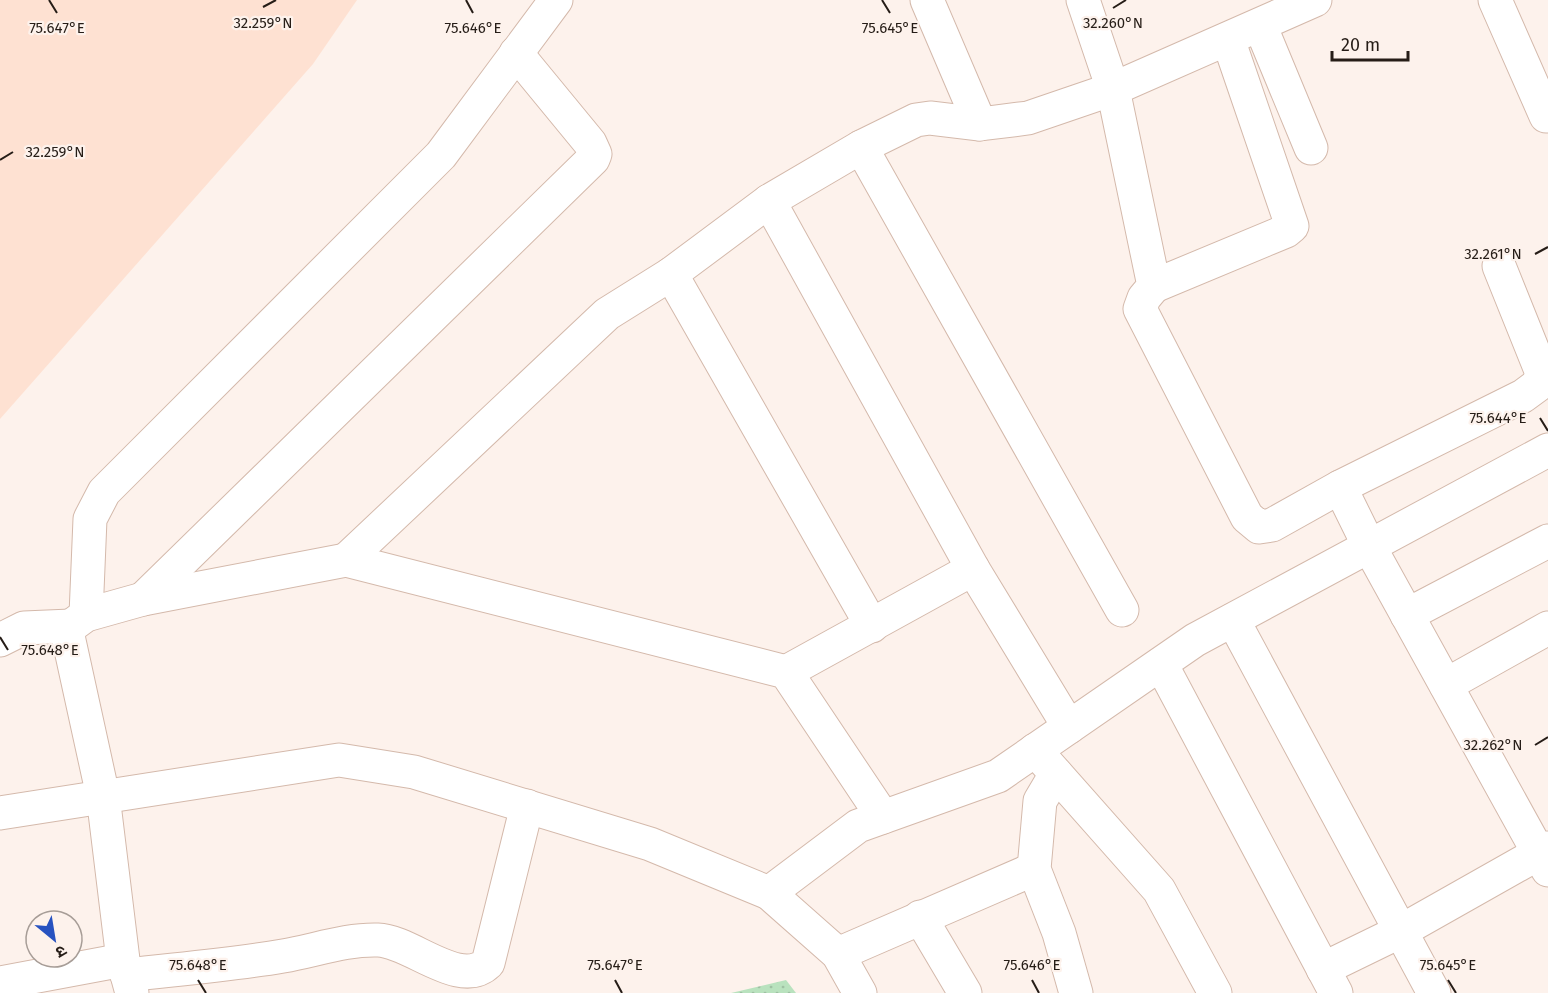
<svg xmlns="http://www.w3.org/2000/svg" width="1548" height="993" viewBox="0 0 1548 993" font-family="'Fira Sans','Noto Sans Devanagari',sans-serif">
<defs>
<pattern id="park-dots" width="8" height="8" patternUnits="userSpaceOnUse" patternTransform="scale(1.5)"><rect width="8" height="8" fill="#b9e2be"/><path d="M2 2h.1M6 6h.1" fill="none" stroke="#9fc1a3" stroke-width="1.8" stroke-linecap="round"/></pattern>
</defs>
<rect width="100%" height="100%" fill="#fdf2ec"/>
<polygon fill="#fee1d2" points="0,0 357,0 313,64 0,419"/>
<polygon fill="url(#park-dots)" points="786,980 796,993 731,993"/>
<g fill="none" stroke-linecap="round" stroke-linejoin="round">
<g stroke="#d4b9ab" stroke-width="35">
<g id="minor">
<polyline points="927,0 980,124"/>
<polyline points="1083,0 1113,89 1154,286 1144,298 1140,309 1247,517 1259,527 1272,525 1340,487 1523,396 1538,385 1542,373 1499,266"/>
<polyline points="1495,0 1546,116"/>
<polyline points="1260,25 1311,148"/>
<polyline points="861,147 1122,610"/>
<polyline points="769,201 973,569 1069,727"/>
<polyline points="671,274 872,626"/>
<polyline points="1154,286 1286,231 1292,226 1228,39"/>
<polyline points="1340,487 1369,546 1548,870"/>
<polyline points="346,560 607,314 671,274 769,201 861,147 916,120 930,118 980,124 1028,118 1113,89 1315,0"/>
<polyline points="143,599 593,159 595,154 590,143 516,53"/>
<polyline points="86,615 90,519 104,492 441,155 556,0"/>
<polyline points="1407,615 1548,541"/>
<polyline points="1233,620 1434,993"/>
<polyline points="0,640 24,628 71,626"/>
<polyline points="1161,664 1336,993"/>
<polyline points="786,672 973,569"/>
<polyline points="1446,685 1548,628"/>
<polyline points="1035,750 1159,890 1215,993"/>
<polyline points="1056,774 1040,801 1034,869 1059,933 1076,993"/>
<polyline points="0,813 339,760 414,772 650,844 769,893"/>
<polyline points="920,917 965,993"/>
<polyline points="838,954 1034,869"/>
<polyline points="1323,969 1401,931 1548,848"/>
<path d="M127,975C179,969 231,965 283,956C314,951 345,939 378,940C411,941 460,990 488,963L527,806"/>
<polyline points="0,983 123,960"/>
<polyline points="132,993 123,960 103,796 68,636 71,626 86,615 143,599 346,560 786,672 883,817"/>
<polyline points="860,993 838,954 769,893 858,826 998,776 1195,640 1548,450"/>
</g>
</g>
<use href="#minor" stroke="#fff" stroke-width="33"/>
</g>
<path fill="none" stroke="#261d17" stroke-width="2" d="M49,0L57,13M466,0L473,13M882,0L890,13M263,7L276,0M1113,8L1126,0M0,160L13,152M1535,254L1548,247M1540,418L1548,431M0,637L8,650M1535,745L1548,737M198,980L206,993M615,980L622,993M1032,980L1039,993M1448,980L1456,993"/>
<g font-size="15" text-anchor="middle" fill="#261d17" stroke="#fdf2ec" stroke-width="4.5" stroke-linejoin="round" paint-order="stroke">
<text x="263" y="28">32.259°N</text>
<text x="1113" y="28">32.260°N</text>
<text x="57" y="33">75.647°E</text>
<text x="473" y="33">75.646°E</text>
<text x="890" y="33">75.645°E</text>
<text x="55" y="157">32.259°N</text>
<text x="1493" y="259">32.261°N</text>
<text x="1498" y="423">75.644°E</text>
<text x="50" y="655">75.648°E</text>
<text x="1493" y="750">32.262°N</text>
<text x="198" y="970">75.648°E</text>
<text x="615" y="970">75.647°E</text>
<text x="1032" y="970">75.646°E</text>
<text x="1448" y="970">75.645°E</text>
</g>
<g transform="translate(54 939) rotate(150)"><circle r="28" fill="#fdf2ec" stroke="#a79d97" stroke-width="1.5"/>
<path d="M0-4.5L10 22L0 15L-10 22Z" fill="#2752c0"/>
<text y="-9" font-size="16" font-weight="bold" text-anchor="middle" fill="#261d17">उ</text>
</g>
<path d="M1332 51v9h76v-9" fill="none" stroke="#261d17" stroke-width="3"/>
<text x="1341" y="51" font-size="18" fill="#261d17" stroke="#fdf2ec" stroke-width="4.5" paint-order="stroke">20 m</text>
</svg>
